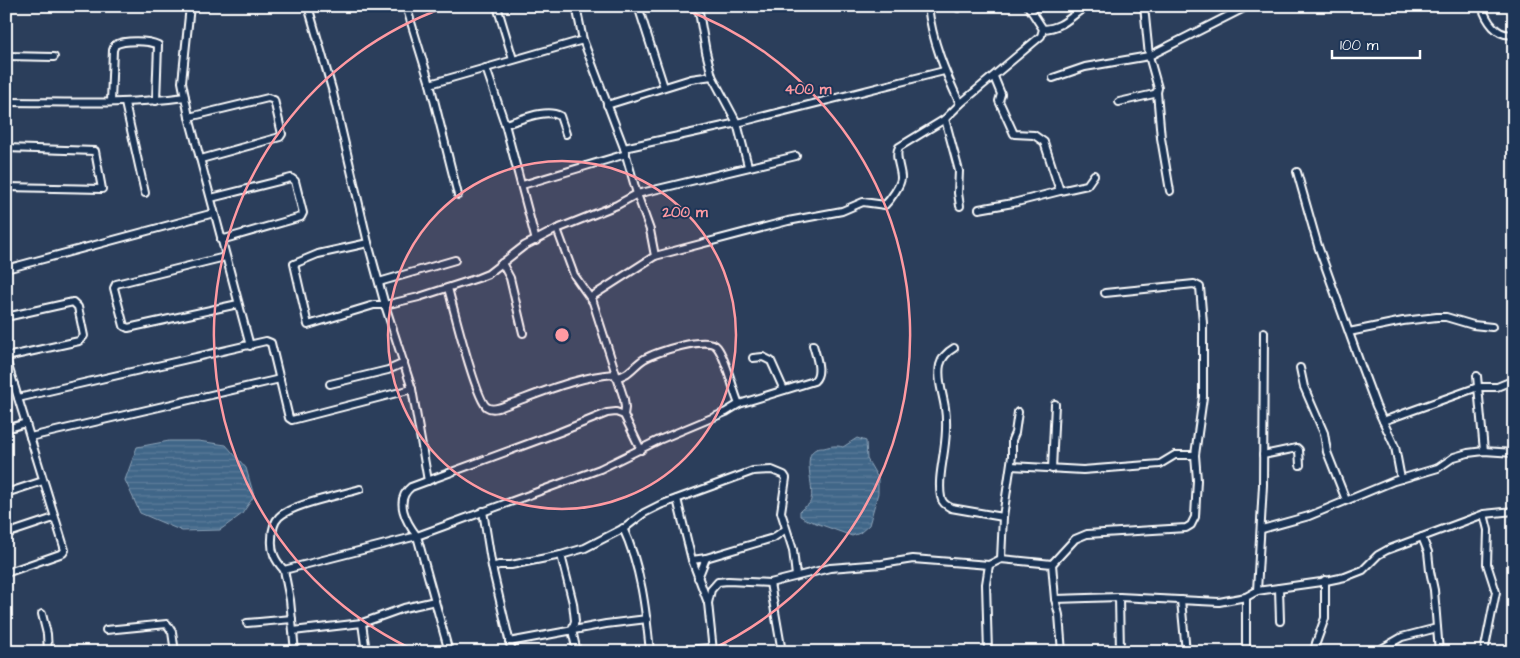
<svg xmlns="http://www.w3.org/2000/svg" width="1520" height="658" viewBox="0 0 1520 658" font-family="'Architects Daughter',sans-serif">
<defs>
<pattern id="water-rules" width="6" height="5" patternUnits="userSpaceOnUse" patternTransform="scale(1.25)"><rect width="6" height="5" fill="#406688"/><path d="M0 2.5h6" fill="none" stroke="#5d7d9a"/></pattern>
</defs>
<rect width="100%" height="100%" fill="#2b3e5b"/>
<filter id="ink" filterUnits="userSpaceOnUse"><feTurbulence type="fractalNoise" baseFrequency=".02" numOctaves="2"/><feDisplacementMap in="SourceGraphic" scale="10" xChannelSelector="R" yChannelSelector="G"/><feConvolveMatrix kernelMatrix="1 2 1 2 8 2 1 2 1" color-interpolation-filters="sRGB"/></filter>
<g filter="url(#ink)">
<g fill="url(#water-rules)" stroke="#8ca3b8">
<path d="M857,438L866,441L867,459L878,478V493L869,525L860,533L852,536L805,519L800,516V511C802,508 806,507 809,504C818,493 800,456 816,449C819,448 822,448 824,448C831,446 836,445 843,447Z"/>
<polygon points="169,441 198,441 226,445 246,468 254,496 242,514 220,530 182,531 140,513 125,480 137,447"/>
</g>
<g fill="none" stroke-linecap="round" stroke-linejoin="round">
<g stroke="#fff" stroke-width="10">
<g id="street">
<polyline points="190,6 182,82 189,117 250,346"/>
<polyline points="308,6 332,89 368,243 385,305 412,389 428,481"/>
<polyline points="406,6 430,84 458,195"/>
<polyline points="497,6 513,59"/>
<polyline points="576,6 583,40 624,148 637,194 650,230 655,256 591,297"/>
<polyline points="638,6 664,87"/>
<polyline points="698,6 706,52 712,76 737,123 748,166"/>
<path d="M928,6C932,41 945,72 960,104"/>
<polyline points="957,6 958,8"/>
<polyline points="1144,6 1149,56 1158,88 1157,92 1161,138 1170,191"/>
<path d="M1482,6C1486,20 1497,38 1514,34"/>
<path d="M1043,29C1064,28 1070,16 1087,6"/>
<polyline points="6,56 54,57"/>
<polyline points="994,77 1001,94 999,101 1014,134 1034,135 1044,142 1060,191 1087,185 1094,175"/>
<polyline points="1053,78 1085,67 1149,56 1248,6"/>
<polyline points="430,84 486,68"/>
<path d="M6,102C66,102 126,105 185,97"/>
<path d="M111,102L113,50L115,45C124,40 148,40 158,45L156,101"/>
<polyline points="1119,102 1154,94 1157,92"/>
<polyline points="125,103 145,193"/>
<polyline points="607,105 691,79 712,76"/>
<polyline points="189,117 268,98 274,100 282,134 280,137 201,159"/>
<polyline points="945,119 959,171 958,193 960,206"/>
<path d="M505,124C521,120 545,108 560,116L566,134"/>
<polyline points="6,148 95,151 102,189 6,187"/>
<polyline points="624,148 737,123 944,71"/>
<polyline points="1297,172 1318,246 1361,366 1376,406 1383,421"/>
<polyline points="522,185 626,154"/>
<polyline points="211,198 291,178 295,181 303,213 301,217 221,240"/>
<polyline points="979,209 1013,203 1060,191"/>
<polyline points="557,229 574,275 593,302 624,399 625,408 624,415 641,450"/>
<polyline points="536,241 505,124 486,68 583,40"/>
<polyline points="368,243 318,254 294,264 308,325 374,305 385,305 419,297 478,278 488,274 524,246 557,229 617,205 637,194 796,156"/>
<path d="M655,256L788,221L842,211L863,202L885,205C890,200 901,185 901,178C901,168 894,156 899,147L945,119L960,104L1041,36L1043,29L1028,6"/>
<polyline points="225,257 116,284 114,288 124,326 128,328 238,304"/>
<polyline points="502,263 510,278 523,333"/>
<polyline points="6,269 214,213"/>
<polyline points="379,282 455,260"/>
<path d="M448,288C453,306 476,400 487,407C494,412 505,405 512,403C545,391 581,376 615,374"/>
<polyline points="6,317 73,302 78,307 84,336 79,341 6,357"/>
<polyline points="1349,332 1403,321 1437,317 1446,317 1473,325 1492,327"/>
<path d="M954,348C947,352 942,357 940,365C937,379 943,394 945,408C947,421 946,437 944,451C942,466 938,482 941,497C942,503 946,505 951,508L1003,517"/>
<polyline points="753,358 763,357 771,361 784,390"/>
<polyline points="6,359 65,550 63,553 6,573"/>
<polyline points="1300,368 1304,387 1324,433 1327,452 1346,500"/>
<polyline points="1477,376 1484,451"/>
<path d="M616,377C629,376 634,365 644,359C655,352 708,335 717,347C727,360 732,388 739,404"/>
<polyline points="330,384 388,370 404,363"/>
<polyline points="6,387 14,384"/>
<polyline points="18,398 266,341 271,343 289,418 292,420 412,389"/>
<polyline points="6,429 26,423"/>
<polyline points="30,437 280,379"/>
<polyline points="1263,455 1297,448 1299,450 1300,465"/>
<polyline points="1011,466 1083,470 1160,464 1175,455 1195,455"/>
<polyline points="1052,469 1055,404"/>
<polyline points="1401,479 1395,447 1383,421 1478,387 1497,387 1514,380"/>
<polyline points="6,493 43,481"/>
<polyline points="677,499 692,560 708,603 713,651"/>
<polyline points="483,511 492,567 512,652"/>
<polyline points="1484,514 1488,530 1487,564 1496,592 1484,652"/>
<path d="M623,528C641,566 646,611 650,652L713,648"/>
<polyline points="1262,529 1309,516 1394,481 1438,468 1454,457 1468,453 1484,451 1514,453"/>
<polyline points="6,534 54,518"/>
<polyline points="1422,537 1428,552 1430,571 1434,590 1439,652"/>
<polyline points="561,555 573,603 575,621 572,630 577,652"/>
<polyline points="1001,559 1003,517 1012,456 1012,440 1015,433 1018,412"/>
<polyline points="692,560 706,558 773,538 786,529"/>
<polyline points="1052,564 1075,539 1087,534 1186,528 1191,525 1195,517 1197,480 1195,455 1203,397 1203,323 1200,287 1194,284 1105,293"/>
<polyline points="492,567 499,565 511,565 561,555 585,548 626,527 644,513 660,505 753,471 772,470 784,475 786,478 781,512 793,550 796,576"/>
<path d="M284,570C275,560 271,552 272,539C272,531 273,523 279,517C292,504 341,495 360,489"/>
<polyline points="698,578 706,558"/>
<polyline points="770,583 782,652"/>
<polyline points="1279,588 1280,621"/>
<polyline points="1257,591 1263,485 1264,332"/>
<polyline points="1119,597 1120,652"/>
<polyline points="1246,597 1246,652"/>
<polyline points="1055,599 1119,597 1219,602 1246,597 1257,591 1321,582 1345,577 1363,570 1378,555 1387,550 1484,514 1514,511"/>
<polyline points="1181,600 1186,652"/>
<polyline points="708,603 711,590 718,582 728,581 770,583 830,568 882,564 913,559 989,565 1001,559 1052,564 1055,599 1059,615 1062,652"/>
<polyline points="42,614 47,634 48,652"/>
<polyline points="247,623 292,619"/>
<polyline points="362,623 366,652"/>
<polyline points="106,630 167,624 172,632 175,652"/>
<polyline points="293,631 362,623 404,608 435,601"/>
<polyline points="509,642 606,624 647,619"/>
<path d="M295,652L290,600L284,570L417,536C406,522 394,500 411,487L560,432L607,413L616,412L624,415"/>
<path d="M449,652L417,536L600,469L659,440L726,412L739,404L814,381C823,373 816,356 813,345"/>
<polyline points="988,652 986,584 989,565"/>
<polyline points="1314,652 1316,643 1325,618 1325,580"/>
<polyline points="1376,652 1402,637 1437,628"/>
</g>
</g>
<use href="#street" stroke="#1d3557" stroke-width="6"/>
</g>
</g>
<circle cx="562" cy="335" r="174" fill="#ff9aa2" fill-opacity=".12"/>
<g fill="none" stroke="#ff9aa2" stroke-width="2.5">
<circle cx="562" cy="335" r="174"/>
<path d="M418 652A348 348 0 0 1 446 7M678 7A348 348 0 0 1 706 652"/>
</g>
<circle cx="562" cy="335" r="8" fill="#ff9aa2" stroke="#1d3557" stroke-width="2.5"/>
<g font-size="15" text-anchor="middle" font-weight="bold" fill="#ff9aa2" stroke="#1d3557" stroke-width="4" stroke-linejoin="round" paint-order="stroke">
<text x="808" y="94">400 m</text>
<text x="685" y="217">200 m</text>
</g>
<rect width="1520" height="658" fill="none" stroke="#1d3557" stroke-width="25"/>
<rect x="12" y="12" width="1495" height="633" fill="none" stroke="#fff" stroke-width="2" filter="url(#ink)"/>
<path d="M1332 50v8h88v-8" fill="none" stroke="#ffffff" stroke-width="2.5"/>
<text x="1340" y="50" font-size="15" fill="#ffffff" stroke="#1d3557" stroke-width="4" paint-order="stroke">100 m</text>
</svg>
